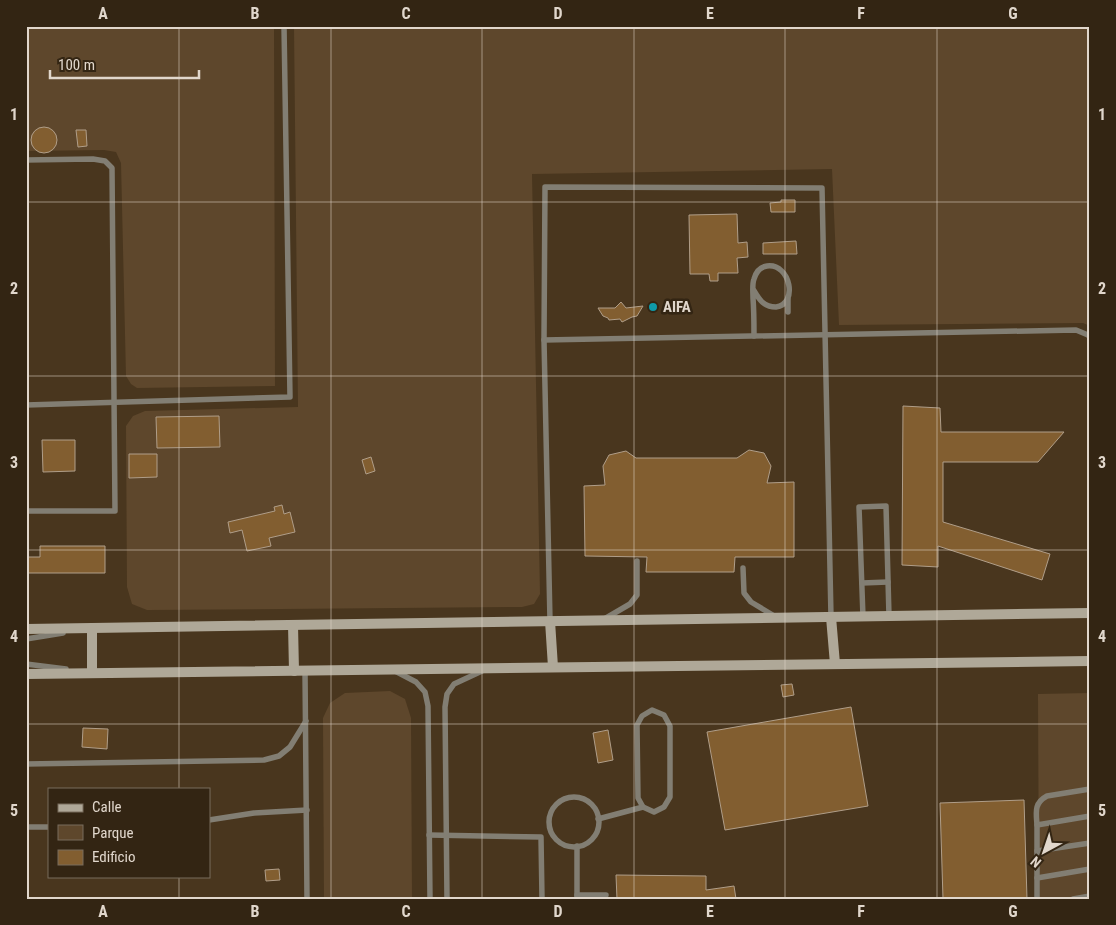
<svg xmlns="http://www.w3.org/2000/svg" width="1116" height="925" viewBox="0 0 1116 925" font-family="'Roboto Condensed',sans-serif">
<rect width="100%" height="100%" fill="#3e2f1d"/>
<path fill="#49361e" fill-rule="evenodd" d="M26,26H1090V899H26ZM49,789H209V876H49Z"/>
<g fill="#5e472c">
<polygon points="26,26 274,26 275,386 137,388 131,384 126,376 121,163 116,152 104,150 26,151"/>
<polygon points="294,26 1090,26 1090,326 1083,323 839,325 832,169 532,174 540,594 534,604 522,607 147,610 132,604 127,587 126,426 133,416 145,411 298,407"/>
<polygon points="390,691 405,699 411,718 412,899 324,899 323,718 330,703 345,693"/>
<polygon points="1090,693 1090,899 1039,899 1038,694"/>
</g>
<g fill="#825e30" stroke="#b09e89">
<circle cx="44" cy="140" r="13"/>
<polygon points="76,130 86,130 87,146 78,147"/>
<polygon points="781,200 795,200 795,212 771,212 770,203 781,202"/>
<polygon points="737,214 738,243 747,242 748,257 737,258 738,273 718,273 718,281 710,281 709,274 690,274 689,215"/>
<polygon points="796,241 797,254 763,254 763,243"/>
<polygon points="621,302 626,308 643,306 637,316 632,317 622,322 620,319 609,320 608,318 603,316 598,308 615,308"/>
<polygon points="903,406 940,408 941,432 1064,432 1038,462 943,462 943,522 1050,554 1042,580 938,546 938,567 902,565"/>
<polygon points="219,416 220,447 157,448 156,417"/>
<polygon points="42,440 75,440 75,471 43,472"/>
<polygon points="749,450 764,453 771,466 767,483 794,482 794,557 735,557 734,572 646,572 647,557 585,556 584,486 605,485 603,466 609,455 626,451 636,458 737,458"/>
<polygon points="129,454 157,454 157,477 129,478"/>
<polygon points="371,457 375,471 366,474 362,460"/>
<polygon points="282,505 284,514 290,512 295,532 269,538 271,546 247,551 242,530 230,533 228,522 275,511 274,507"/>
<polygon points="40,546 105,546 105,573 26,573 26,557 40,557"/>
<polygon points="792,684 794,695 783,697 781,685"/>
<polygon points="851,707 868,806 725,830 707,732"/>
<polygon points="83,728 108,729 107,749 82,747"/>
<polygon points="608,730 613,760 598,763 593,733"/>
<polygon points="1024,800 1027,899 943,899 940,803"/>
<polygon points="279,869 280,880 266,881 265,870"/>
<polygon points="616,875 706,876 706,890 734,886 736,899 617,899"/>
</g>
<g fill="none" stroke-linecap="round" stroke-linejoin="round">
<g stroke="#827e73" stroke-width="5.5">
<polyline points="26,160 93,159 105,161 112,168 115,511 26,511"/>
<path d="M753,289C759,299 763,307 776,307C798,305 791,263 767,266C760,267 756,272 754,279C752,284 753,292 753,298C754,311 754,324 754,336"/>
<polyline points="788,312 788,299"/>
<polyline points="544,340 1076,330 1088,335 1090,337"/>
<polyline points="26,405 290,397 284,26"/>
<polyline points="743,568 744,593 751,602 776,617"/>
<polyline points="862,583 888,582"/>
<polyline points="863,617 859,507 886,506 889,616"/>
<polyline points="606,618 630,604 637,595 637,561"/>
<polyline points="550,621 544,340 545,187 822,188 831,617"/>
<polyline points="26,639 63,633"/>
<polyline points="26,664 66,669"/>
<polyline points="305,671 307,899"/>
<polyline points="395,671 416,682 425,692 428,706 430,899"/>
<polygon points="652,710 664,715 670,726 670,797 664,807 654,812 643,807 638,798 637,725 642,716"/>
<polyline points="26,764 264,760 279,756 290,747 306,721"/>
<path d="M1090,789L1047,796C1034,803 1036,812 1037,825L1090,816"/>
<circle cx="574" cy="822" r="25"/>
<polyline points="598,819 643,807"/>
<polyline points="209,820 254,813 307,810"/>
<polyline points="1037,825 1037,899"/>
<polyline points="26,827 49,827"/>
<polyline points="429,835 541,837 542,899"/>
<polyline points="577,846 577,899"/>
<polyline points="1037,851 1090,843"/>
<polyline points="1037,878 1090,869"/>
<polyline points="577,895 606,895"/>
<polyline points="447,899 445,707 447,694 454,684 482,671"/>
<polyline points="1073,899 1090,896"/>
</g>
<g stroke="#afa898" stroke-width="10">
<polyline points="831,617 835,664"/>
<polyline points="550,621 553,667"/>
<polyline points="293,625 294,671"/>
<polyline points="26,629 1090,613"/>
<polyline points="92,673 92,628"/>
<polyline points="26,674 1090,661"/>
</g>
</g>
<path fill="none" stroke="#e1d7cc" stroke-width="1" stroke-opacity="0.55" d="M179,26V789M331,26V899M482,26V899M634,26V899M785,26V899M937,26V899M26,202H1090M26,376H1090M26,550H1090M26,724H1090M179,876V899"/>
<circle fill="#0f9aa8" stroke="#332513" stroke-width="2" cx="653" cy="307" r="5"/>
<g text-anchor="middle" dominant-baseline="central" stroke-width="5" stroke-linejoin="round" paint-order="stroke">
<g font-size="15" font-weight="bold" fill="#e1d7cc" stroke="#332513" text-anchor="start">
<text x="663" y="307">AIFA</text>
</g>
</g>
<rect width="1116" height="925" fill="none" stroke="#332513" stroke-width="55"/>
<rect x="48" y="788" width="162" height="90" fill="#332513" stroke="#796c5d"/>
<rect x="58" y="804" width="25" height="8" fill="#afa898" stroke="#796c5d"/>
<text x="92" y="812" font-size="15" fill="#e1d7cc">Calle</text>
<rect x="58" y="825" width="25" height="15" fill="#5e472c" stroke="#796c5d"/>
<text x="92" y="838" font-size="15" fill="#e1d7cc">Parque</text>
<rect x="58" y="850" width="25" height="15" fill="#825e30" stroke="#796c5d"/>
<text x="92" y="862" font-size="15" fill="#e1d7cc">Edificio</text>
<g transform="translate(1044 852) rotate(220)" stroke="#332513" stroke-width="4" paint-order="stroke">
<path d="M0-4L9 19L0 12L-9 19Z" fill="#e1d7cc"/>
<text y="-8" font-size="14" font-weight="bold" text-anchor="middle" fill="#e1d7cc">N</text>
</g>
<path d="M50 70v8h149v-8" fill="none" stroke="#e1d7cc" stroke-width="2.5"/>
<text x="58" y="70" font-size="15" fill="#e1d7cc" stroke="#332513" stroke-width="4" paint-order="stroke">100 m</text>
<rect x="28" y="28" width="1060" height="870" fill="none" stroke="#e1d7cc" stroke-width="2"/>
<g font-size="16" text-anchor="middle" font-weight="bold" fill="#e1d7cc">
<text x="103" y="19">A</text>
<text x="255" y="19">B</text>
<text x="406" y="19">C</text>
<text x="558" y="19">D</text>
<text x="710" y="19">E</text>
<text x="861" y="19">F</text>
<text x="1013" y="19">G</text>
<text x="14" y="120">1</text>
<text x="1102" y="120">1</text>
<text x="14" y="294">2</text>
<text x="1102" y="294">2</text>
<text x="14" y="468">3</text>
<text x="1102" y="468">3</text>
<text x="14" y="642">4</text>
<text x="1102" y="642">4</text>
<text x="14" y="816">5</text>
<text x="1102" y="816">5</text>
<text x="103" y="917">A</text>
<text x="255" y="917">B</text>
<text x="406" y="917">C</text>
<text x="558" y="917">D</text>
<text x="710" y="917">E</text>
<text x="861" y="917">F</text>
<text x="1013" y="917">G</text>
</g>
</svg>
